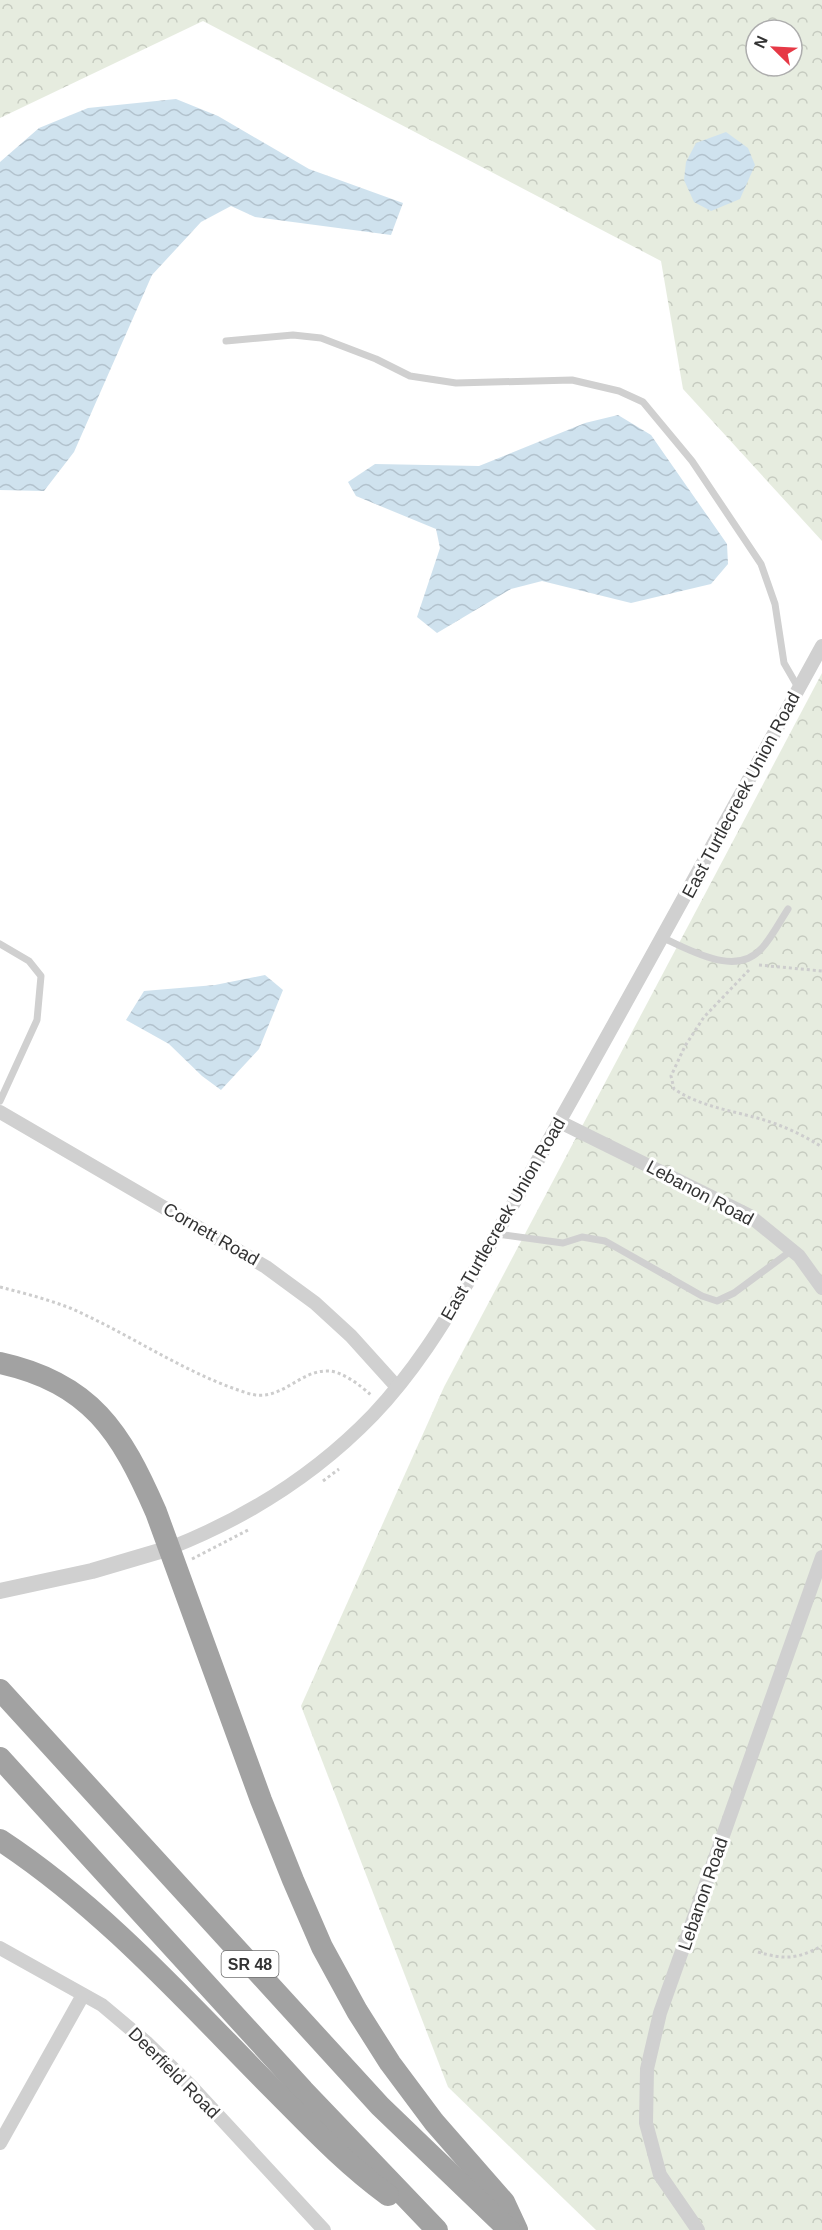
<svg xmlns="http://www.w3.org/2000/svg" width="822" height="2230" viewBox="0 0 822 2230" font-family="Helvetica,sans-serif">
<defs>
<pattern id="park-crowns" width="20" height="18" patternUnits="userSpaceOnUse" patternTransform="scale(1.5)"><rect width="20" height="18" fill="#e6ecdf"/><path d="M2 6a3 3 0 1 1 6 0M12 15a3 3 0 1 1 6 0" fill="none" stroke="#c6cbc0"/></pattern>
<pattern id="water-waves" width="16" height="10" patternUnits="userSpaceOnUse" patternTransform="scale(1.5)"><rect width="16" height="10" fill="#cfe2ee"/><path d="M0 5q4-4 8 0t8 0" fill="none" stroke="#b2c2cd"/></pattern>
</defs>
<rect width="100%" height="100%" fill="#fff"/>
<g fill="url(#park-crowns)" fill-rule="evenodd">
<path d="M0,0H822V541L683,389L661,261L203,21L0,118ZM756,30H792V66H756Z"/>
<polygon points="822,673 822,2230 596,2230 448,2087 301,1706 444,1387"/>
</g>
<g fill="url(#water-waves)">
<polygon points="176,99 218,116 309,169 403,203 391,235 255,217 231,206 201,222 152,275 74,452 44,491 0,490 0,162 39,128 88,108"/>
<polygon points="726,132 748,148 755,165 740,199 711,211 694,202 684,180 686,162 696,143"/>
<polygon points="618,415 651,435 727,544 728,564 711,584 631,603 542,581 511,589 437,633 417,617 440,548 436,529 356,496 348,482 375,464 479,466 585,423"/>
<polygon points="265,975 283,990 259,1049 221,1090 202,1076 169,1044 126,1020 144,991 215,985"/>
</g>
<g fill="none" stroke-linecap="round" stroke-linejoin="round">
<g stroke="#cdcdcd" stroke-width="3" stroke-dasharray="3 3" stroke-linecap="butt">
<polyline points="759,965 822,971"/>
<path d="M749,970L704,1017L685,1046L671,1076L674,1089C706,1110 741,1111 776,1124C792,1130 808,1138 822,1147"/>
<path d="M0,1287C23,1293 47,1299 70,1308C130,1334 184,1373 247,1393C281,1404 298,1370 328,1371C342,1371 361,1386 371,1395"/>
<polyline points="323,1481 339,1469"/>
<polyline points="192,1559 250,1529"/>
<path d="M758,1952C785,1960 797,1959 822,1946"/>
</g>
<g stroke="#d0d0d0" stroke-width="7">
<polyline points="226,341 293,335 321,338 376,359 410,376 456,383 572,380 619,391 643,402 692,461 761,564 775,604 784,663 799,689"/>
<path d="M663,938C691,950 736,978 762,948C772,937 780,921 788,909"/>
<polyline points="0,944 29,961 41,976 37,1020 0,1101"/>
<polyline points="497,1234 563,1243 582,1237 605,1241 702,1296 717,1301 734,1293 792,1250"/>
</g>
<g stroke="#d0d0d0" stroke-width="14">
<polyline points="0,1112 266,1267 315,1303 351,1336 397,1387"/>
<polyline points="560,1122 750,1216 799,1256 822,1288"/>
<path d="M170,1548C246,1518 316,1474 373,1415C413,1373 443,1325 472,1275C500,1228 527,1180 554,1131C645,970 733,808 822,646"/>
<polyline points="0,1948 102,2005 146,2042 190,2085 324,2230"/>
<polyline points="0,2143 83,1995"/>
<polyline points="698,2230 660,2175 646,2123 647,2069 660,2013 822,1557"/>
</g>
<polyline stroke="#d0d0d0" stroke-width="16" points="0,1591 92,1571 170,1548"/>
<g stroke="#a2a2a2" stroke-width="22">
<path d="M0,1363C91,1383 121,1432 156,1512L261,1800L293,1880L322,1947L357,2011L390,2063L434,2122L504,2202L517,2230"/>
<polyline points="0,1690 380,2106 509,2230"/>
<polyline points="0,1758 303,2090 437,2230"/>
<path d="M0,1840C102,1907 185,2000 270,2086C308,2124 344,2163 388,2195"/>
</g>
</g>
<g text-anchor="middle" dominant-baseline="central" stroke-width="6" stroke-linejoin="round" paint-order="stroke">
<rect fill="#fff" stroke="#707070" stroke-width="1.5" x="221.5" y="1951" width="57" height="26" rx="4.5"/>
<g font-size="16" font-weight="bold" fill="#333">
<text x="250" y="1964">SR 48</text>
</g>
<g font-size="18" fill="#333" stroke="#fff">
<text transform="translate(741 795) rotate(-62)">East Turtlecreek Union Road</text>
<text transform="translate(700 1193) rotate(28)">Lebanon Road</text>
<text transform="translate(503 1219) rotate(-60)">East Turtlecreek Union Road</text>
<text transform="translate(211 1234) rotate(30)">Cornett Road</text>
<text transform="translate(703 1894) rotate(-71)">Lebanon Road</text>
<text transform="translate(174 2073) rotate(45)">Deerfield Road</text>
</g>
</g>
<g transform="translate(774 48) rotate(294)"><circle r="28" fill="#ffffff" stroke="#adadad" stroke-width="1.5"/>
<path d="M0-4.5L10 22L0 15L-10 22Z" fill="#e63946"/>
<text y="-9" font-size="16" font-weight="bold" text-anchor="middle" fill="#333333">N</text>
</g>
</svg>
